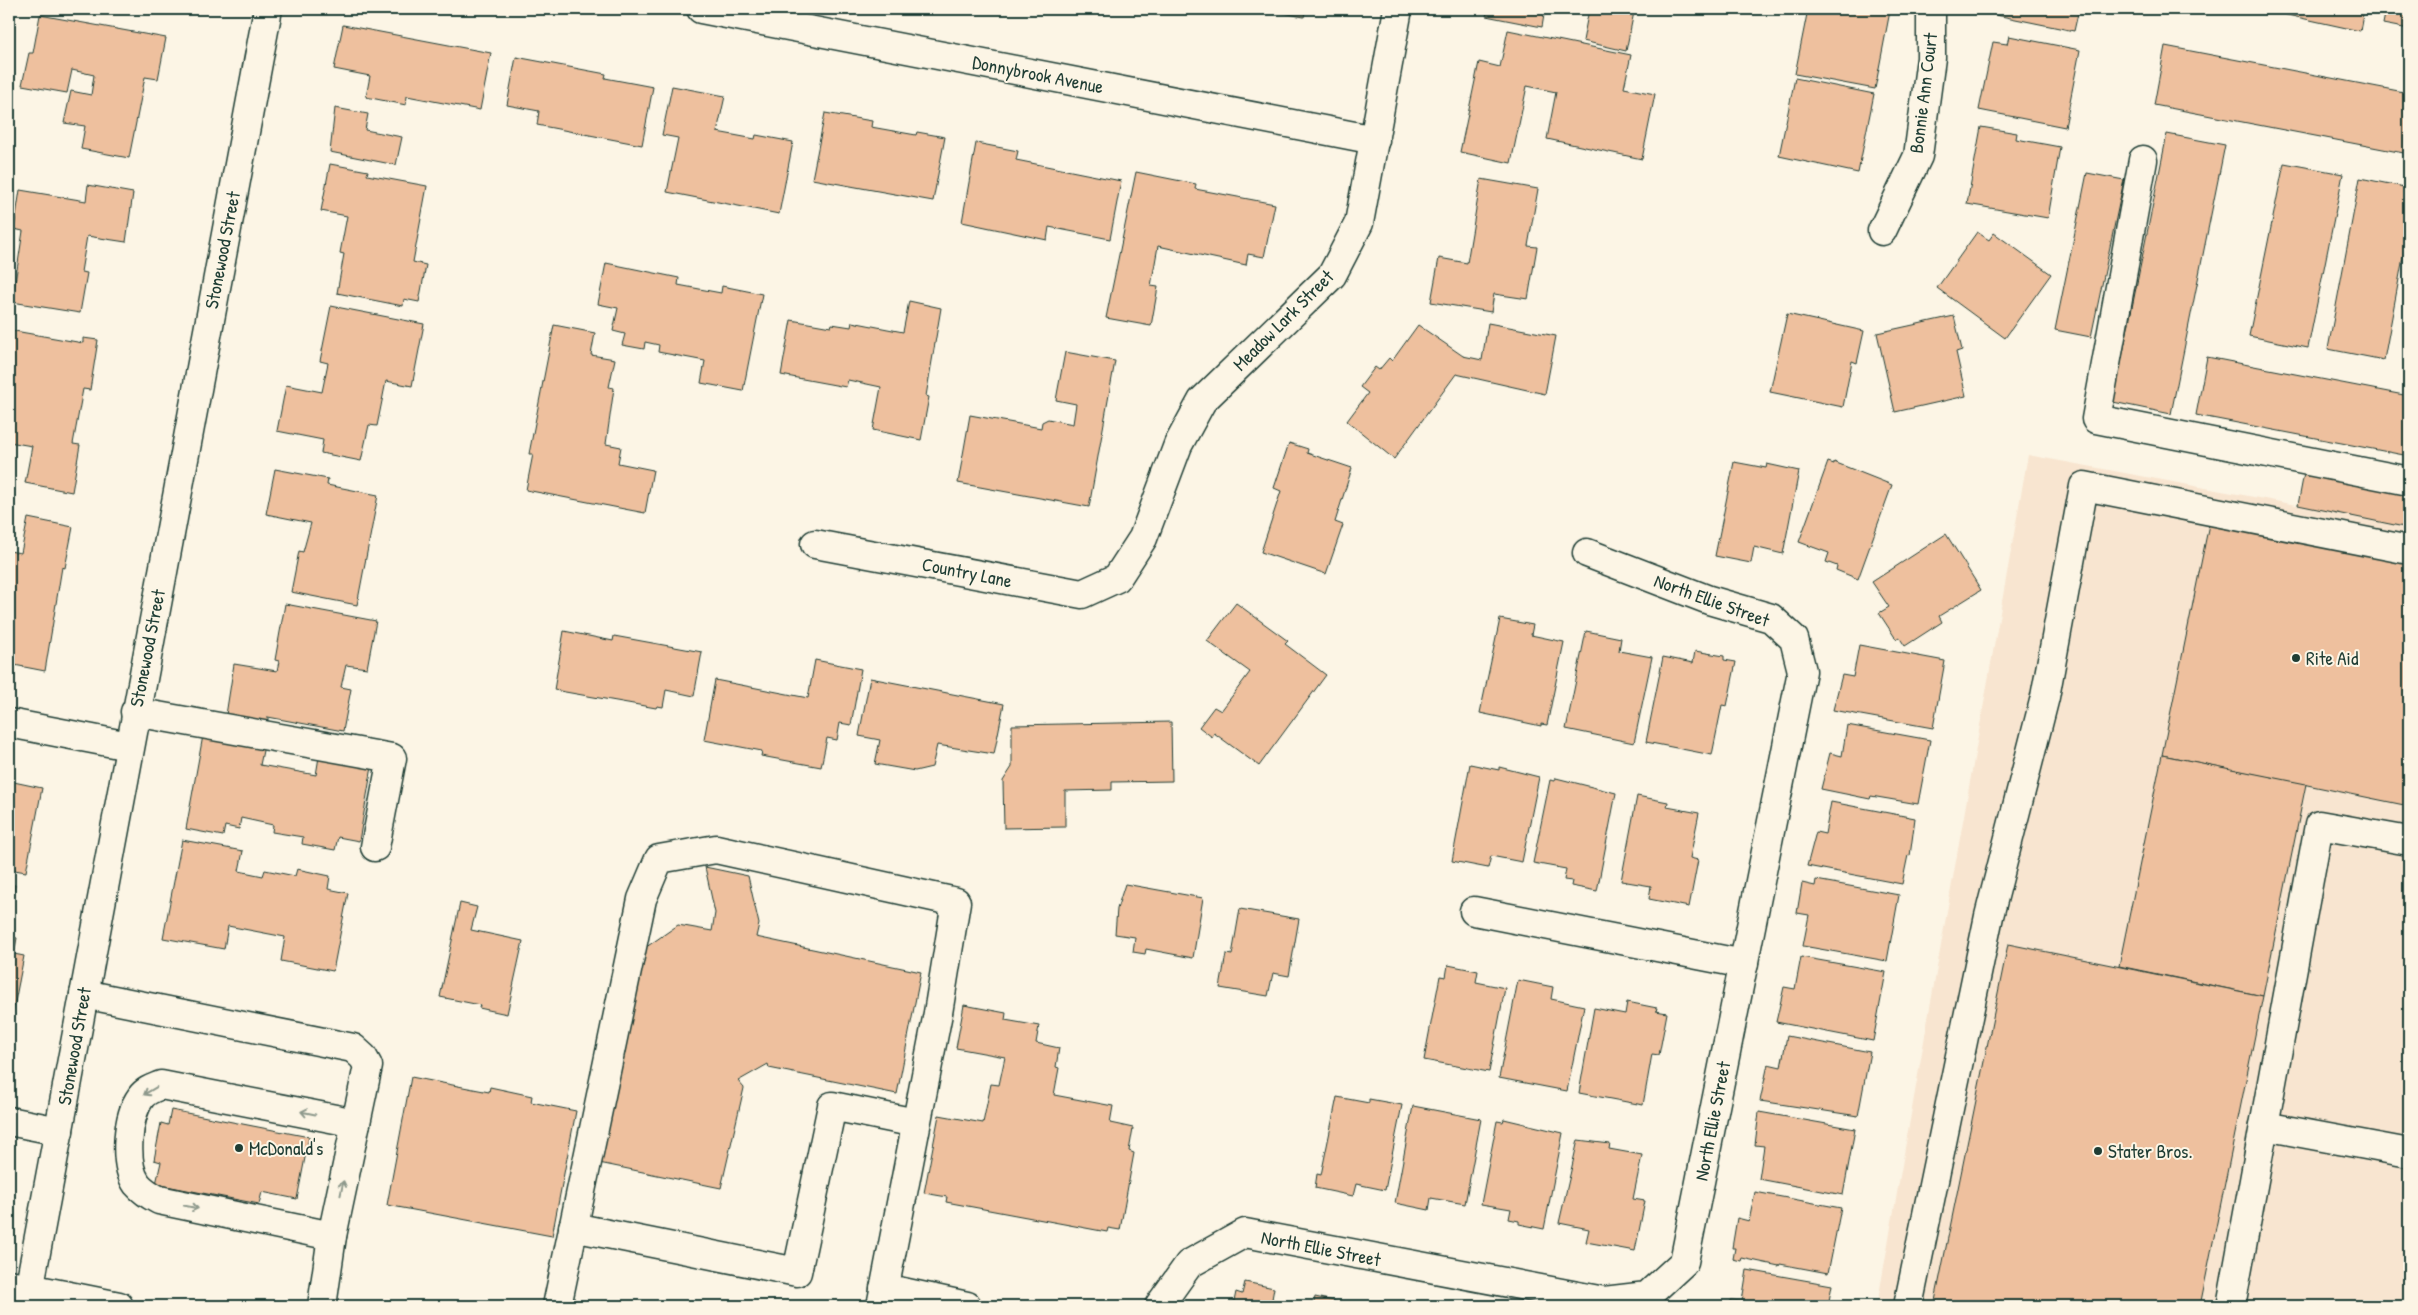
<svg xmlns="http://www.w3.org/2000/svg" width="2418" height="1315" viewBox="0 0 2418 1315" font-family="'Patrick Hand',sans-serif">
<rect width="100%" height="100%" fill="#fcf5e5"/>
<filter id="ink" filterUnits="userSpaceOnUse"><feTurbulence type="fractalNoise" baseFrequency=".02" numOctaves="2"/><feDisplacementMap in="SourceGraphic" scale="10" xChannelSelector="R" yChannelSelector="G"/><feConvolveMatrix kernelMatrix="1 2 1 2 8 2 1 2 1" color-interpolation-filters="sRGB"/></filter>
<g filter="url(#ink)">
<polygon fill="#f8e5d0" points="2028,455 2409,526 2409,1306 1877,1306"/>
<g fill="#eec09e" stroke="#1f3d34">
<polygon points="1262,9 1306,9 1304,17"/>
<polygon points="1488,9 1545,9 1542,27 1486,16"/>
<polygon points="1589,9 1617,9 1634,12 1626,51 1583,41"/>
<polygon points="1808,9 1890,11 1875,89 1795,74"/>
<polygon points="1990,9 2079,9 2074,31 1996,15 1997,12 1989,11"/>
<polygon points="2260,9 2364,9 2360,31"/>
<polygon points="2386,9 2409,9 2409,29 2383,24"/>
<polygon points="40,15 166,38 158,79 145,77 129,158 81,149 85,126 64,123 71,91 91,95 94,75 72,70 67,93 22,85 29,53 33,53"/>
<polygon points="343,25 491,53 480,110 407,96 406,105 366,97 370,76 334,69"/>
<polygon points="1508,30 1631,55 1624,88 1655,94 1642,159 1547,139 1556,92 1527,86 1511,163 1460,152 1479,62 1500,67"/>
<polygon points="2009,36 2080,50 2065,127 1979,110 1993,42 2007,44"/>
<polygon points="2165,46 2409,93 2409,154 2154,105"/>
<polygon points="516,57 606,74 605,78 653,87 642,145 537,125 539,111 507,105"/>
<polygon points="1795,78 1874,94 1858,173 1779,156"/>
<polygon points="672,86 725,96 717,132 755,139 756,135 793,142 779,214 667,192 678,138 662,135"/>
<polygon points="335,108 368,114 365,130 402,137 396,165 330,152"/>
<polygon points="825,113 872,121 871,127 916,135 917,132 945,137 933,201 812,179"/>
<polygon points="1981,127 2017,133 2016,139 2060,147 2048,218 1967,204"/>
<polygon points="2167,134 2225,145 2171,414 2113,402"/>
<polygon points="976,143 1018,151 1016,160 1121,181 1110,239 1049,227 1047,240 962,222"/>
<polygon points="2284,163 2343,174 2308,348 2249,336"/>
<polygon points="330,164 368,171 367,175 427,186 413,262 426,265 419,302 404,299 403,306 337,293 344,254 340,253 347,216 321,211"/>
<polygon points="1136,172 1196,184 1195,189 1275,204 1264,257 1248,254 1246,265 1158,246 1151,286 1158,287 1151,326 1106,318"/>
<polygon points="2087,173 2124,180 2091,337 2055,330"/>
<polygon points="2360,178 2409,188 2409,225 2384,360 2328,349"/>
<polygon points="1481,179 1538,189 1528,246 1537,247 1528,299 1494,294 1491,312 1431,302 1439,258 1467,263"/>
<polygon points="88,185 133,193 126,242 87,236 81,272 87,273 80,313 12,302 23,231 14,229 20,190 86,201"/>
<polygon points="1977,232 1989,240 1994,233 2051,274 2005,338 1937,288"/>
<polygon points="606,263 679,278 678,285 721,293 722,286 762,294 743,391 701,383 705,361 658,352 659,345 645,342 644,349 622,345 625,334 613,331 618,308 598,304"/>
<polygon points="909,301 941,308 926,396 929,397 921,440 873,430 881,387 848,380 846,387 781,375 791,320 831,327 832,324 851,327 852,322 903,332"/>
<polygon points="331,306 424,324 412,386 386,381 377,426 369,425 361,461 321,453 323,440 277,431 286,385 322,392 328,363 320,361"/>
<polygon points="1787,314 1864,331 1857,363 1852,361 1843,407 1770,392"/>
<polygon points="1954,316 1962,350 1956,352 1966,396 1895,412 1877,333"/>
<polygon points="1488,323 1556,336 1545,394 1456,374 1394,459 1347,421 1368,393 1360,387 1375,367 1379,370 1389,358 1392,361 1418,325 1463,356 1482,360"/>
<polygon points="554,325 595,333 591,355 615,359 609,387 614,388 606,444 621,447 618,463 653,470 645,513 526,490 533,454 529,454"/>
<polygon points="9,330 83,343 83,338 98,340 90,390 83,389 73,444 80,445 72,492 25,483 32,446 9,442"/>
<polygon points="1065,352 1115,361 1089,507 958,483 970,415 1041,428 1042,422 1048,419 1073,424 1076,404 1056,400"/>
<polygon points="2207,357 2409,396 2409,456 2196,415"/>
<polygon points="1289,443 1308,449 1307,453 1352,468 1335,522 1343,525 1326,574 1261,552 1281,491 1274,488"/>
<polygon points="1734,462 1766,468 1767,464 1799,471 1783,554 1754,547 1751,563 1715,556"/>
<polygon points="1828,462 1834,464 1834,462 1892,485 1858,579 1836,570 1837,566 1826,562 1829,553 1799,542"/>
<polygon points="2305,468 2409,490 2409,528 2298,505"/>
<polygon points="275,469 328,479 327,485 378,495 357,605 291,592 299,551 303,552 311,523 266,514"/>
<polygon points="28,518 73,527 65,568 62,567 45,671 9,664 9,551 21,553"/>
<polygon points="2210,519 2409,560 2409,806 2162,755"/>
<polygon points="1946,534 1981,590 1939,616 1942,622 1905,646 1899,637 1896,639 1879,613 1889,607 1872,582"/>
<polygon points="1236,603 1288,641 1285,644 1326,675 1259,766 1214,733 1212,737 1199,727 1214,707 1221,711 1250,672 1207,641"/>
<polygon points="285,604 376,621 367,668 346,665 341,687 351,689 343,731 268,717 268,722 226,715 234,664 277,671 279,661 275,660"/>
<polygon points="1500,619 1533,625 1531,635 1564,642 1547,725 1541,724 1541,726 1480,713"/>
<polygon points="564,631 613,641 614,636 702,652 694,696 666,690 663,707 657,706 656,708 554,690"/>
<polygon points="1586,631 1621,638 1619,651 1652,657 1634,743 1566,729"/>
<polygon points="1859,645 1945,661 1933,728 1833,710 1842,675 1853,677"/>
<polygon points="1695,651 1724,656 1724,660 1736,662 1727,706 1722,705 1712,755 1646,742 1663,657 1693,663"/>
<polygon points="815,660 861,669 851,725 840,723 837,740 827,738 821,767 761,756 762,751 704,740 715,680 808,698"/>
<polygon points="870,678 1004,704 994,754 937,745 932,767 915,771 875,764 880,740 859,736"/>
<polygon points="1171,722 1172,781 1112,782 1112,790 1065,791 1065,827 1004,828 1003,781 1012,767 1012,725"/>
<polygon points="1847,725 1930,740 1918,804 1871,796 1870,799 1821,789 1830,753 1842,756"/>
<polygon points="204,730 265,741 260,765 316,775 320,751 373,761 359,841 338,837 335,850 302,844 303,837 272,832 273,825 241,818 239,829 225,826 223,836 186,829"/>
<polygon points="2162,755 2306,784 2263,996 2119,966"/>
<polygon points="1470,764 1499,770 1499,767 1539,777 1522,862 1491,856 1488,868 1452,861"/>
<polygon points="1556,778 1616,793 1597,891 1571,886 1572,881 1564,880 1566,869 1533,863 1550,780 1555,781"/>
<polygon points="9,781 42,788 26,872 9,869"/>
<polygon points="1637,796 1668,802 1667,807 1699,813 1690,858 1698,860 1689,907 1649,899 1651,886 1621,881"/>
<polygon points="1831,802 1915,818 1910,856 1908,855 1902,884 1807,866 1816,832 1825,834"/>
<polygon points="182,840 243,851 239,871 263,876 265,870 295,876 297,869 330,876 328,889 348,893 333,971 281,961 285,937 228,926 224,949 163,938"/>
<polygon points="705,867 748,876 759,924 756,937 921,972 897,1094 769,1068 768,1064 738,1081 744,1088 721,1188 599,1163 642,950 678,925 712,931 715,913"/>
<polygon points="1816,880 1899,895 1887,961 1803,946 1809,915 1797,913 1802,883 1815,886"/>
<polygon points="9,884 15,885 9,918"/>
<polygon points="1125,884 1203,898 1193,958 1146,949 1145,954 1133,952 1135,937 1115,934 1117,909"/>
<polygon points="460,903 477,907 471,930 523,941 507,1014 479,1008 480,1005 440,997"/>
<polygon points="1240,909 1299,919 1289,976 1273,973 1268,996 1220,988 1226,954 1232,955"/>
<polygon points="9,936 17,938 14,954 24,956 9,1033"/>
<polygon points="2008,944 2263,996 2200,1306 1934,1306"/>
<polygon points="1801,957 1886,972 1873,1041 1776,1022 1784,987 1795,989"/>
<polygon points="1448,965 1478,971 1476,982 1505,988 1489,1072 1424,1060 1440,976 1446,977"/>
<polygon points="1518,980 1553,987 1551,999 1584,1006 1567,1091 1499,1078"/>
<polygon points="1627,1002 1657,1008 1656,1011 1667,1013 1659,1055 1652,1054 1643,1105 1579,1093 1594,1008 1625,1014"/>
<polygon points="964,1005 1006,1013 1005,1020 1039,1026 1036,1043 1059,1048 1056,1067 1059,1068 1054,1095 1113,1106 1110,1123 1133,1128 1129,1151 1134,1153 1120,1230 1108,1228 1107,1232 946,1202 947,1197 924,1193 939,1115 983,1123 991,1084 999,1085 1005,1057 956,1048"/>
<polygon points="1787,1036 1870,1052 1858,1116 1760,1101 1768,1064 1781,1067"/>
<polygon points="411,1077 489,1092 490,1087 532,1096 531,1102 576,1111 552,1236 387,1205"/>
<polygon points="1337,1097 1369,1103 1369,1099 1402,1105 1385,1190 1356,1184 1353,1196 1315,1188 1317,1174 1321,1175"/>
<polygon points="1413,1106 1481,1119 1465,1204 1431,1198 1429,1210 1395,1203"/>
<polygon points="171,1110 309,1137 297,1199 262,1192 259,1204 156,1184 161,1162 154,1160 161,1123 168,1125"/>
<polygon points="1759,1112 1855,1129 1843,1195 1759,1179 1764,1146 1755,1145"/>
<polygon points="1504,1119 1563,1133 1544,1229 1519,1224 1519,1221 1509,1219 1511,1209 1481,1204 1497,1121 1503,1122"/>
<polygon points="1578,1140 1610,1144 1609,1149 1642,1155 1633,1199 1645,1201 1635,1251 1586,1242 1589,1229 1559,1223"/>
<polygon points="1755,1192 1841,1208 1828,1273 1780,1264 1779,1266 1742,1258 1741,1261 1733,1259 1735,1248 1732,1248 1737,1218 1749,1221"/>
<polygon points="1747,1270 1832,1285 1828,1306 1729,1306 1731,1300 1742,1301"/>
<polygon points="1245,1282 1274,1288 1272,1299 1301,1306 1233,1306 1236,1292 1242,1294"/>
<polygon points="1315,1297 1348,1304 1347,1306 1313,1306"/>
</g>
<g fill="none" stroke-linecap="round" stroke-linejoin="round">
<g stroke="#1f3d34" stroke-width="31">
<g id="minor">
<polyline points="701,9 1375,140"/>
<polyline points="2143,160 2096,419 2409,481"/>
<polyline points="1882,231 1918,156 1931,58 1931,9"/>
<polyline points="815,544 1082,594 1117,578 1143,538 1178,445 1202,401 1332,275 1359,223 1398,9"/>
<polyline points="135,712 392,758 375,847"/>
<polyline points="9,723 129,746"/>
<polyline points="1474,911 1744,964"/>
<polyline points="84,994 353,1048 363,1057 368,1066 332,1236 322,1306"/>
<polyline points="9,1121 59,1131"/>
<polyline points="2264,1126 2409,1153"/>
<polyline points="573,1227 797,1272 832,1106 916,1123"/>
<path d="M332,1236L159,1200C151,1196 143,1191 137,1184C123,1164 127,1116 141,1097C146,1090 154,1088 161,1085L356,1123"/>
<polyline points="884,1288 967,1306"/>
<polyline points="26,1306 268,9"/>
<polyline points="557,1306 642,899 659,859 716,849 956,902 938,1013 881,1306"/>
<polyline points="1159,1306 1189,1264 1245,1233 1604,1301 1647,1296 1684,1262 1802,671 1794,639 1771,618 1709,600 1587,553"/>
<polyline points="1908,1306 1989,916 2045,697 2084,486 2409,550"/>
<polyline points="2231,1306 2319,825 2409,841"/>
</g>
</g>
<g stroke="#1f3d34" stroke-width="31">
<polyline id="major" points="9,1284 119,1306"/>
</g>
<use href="#minor" stroke="#fcf5e5" stroke-width="28"/>
<use href="#major" stroke="#fcf5e5" stroke-width="28"/>
</g>
<defs><path id="oneway-shaft" d="M-6 0H5M1.5-3L5.5 0L1.5 3" fill="none" stroke-width="1.6" stroke-linecap="round" stroke-linejoin="round" transform="scale(1.25)"/></defs>
<g stroke="#8e998c">
<use href="#oneway-shaft" transform="translate(150 1091) rotate(149)"/>
<use href="#oneway-shaft" transform="translate(308 1113) rotate(-169)"/>
<use href="#oneway-shaft" transform="translate(342 1188) rotate(-78)"/>
<use href="#oneway-shaft" transform="translate(191 1207) rotate(12)"/>
</g>
</g>
<g fill="#1f3d34" stroke="#fcf5e5" stroke-width="2">
<circle cx="2296" cy="658" r="5"/>
<circle cx="239" cy="1148" r="5"/>
<circle cx="2098" cy="1151" r="5"/>
</g>
<g text-anchor="middle" dominant-baseline="central" stroke-width="4" stroke-linejoin="round" paint-order="stroke">
<g font-size="19" fill="#1f3d34" stroke="#fcf5e5">
<text transform="translate(1038 74) rotate(11)">Donnybrook Avenue</text>
<text transform="translate(1923 93) rotate(-83)">Bonnie Ann Court</text>
<text transform="translate(222 250) rotate(-79)">Stonewood Street</text>
<text transform="translate(1283 320) rotate(-45)">Meadow Lark Street</text>
<text transform="translate(967 572) rotate(11)">Country Lane</text>
<text transform="translate(1712 600) rotate(20)">North Ellie Street</text>
<text transform="translate(147 648) rotate(-79)">Stonewood Street</text>
<text transform="translate(74 1046) rotate(-80)">Stonewood Street</text>
<text transform="translate(1712 1121) rotate(-79)">North Ellie Street</text>
<text transform="translate(1321 1248) rotate(11)">North Ellie Street</text>
</g>
<g font-size="19" fill="#1f3d34" stroke="#fcf5e5" text-anchor="start">
<text x="2306" y="658">Rite Aid</text>
<text x="249" y="1148">McDonald's</text>
<text x="2108" y="1151">Stater Bros.</text>
</g>
</g>
<rect width="2418" height="1315" fill="none" stroke="#fcf5e5" stroke-width="30"/>
<rect x="15" y="15" width="2388" height="1285" fill="none" stroke="#1f3d34" stroke-width="2" filter="url(#ink)"/>
</svg>
